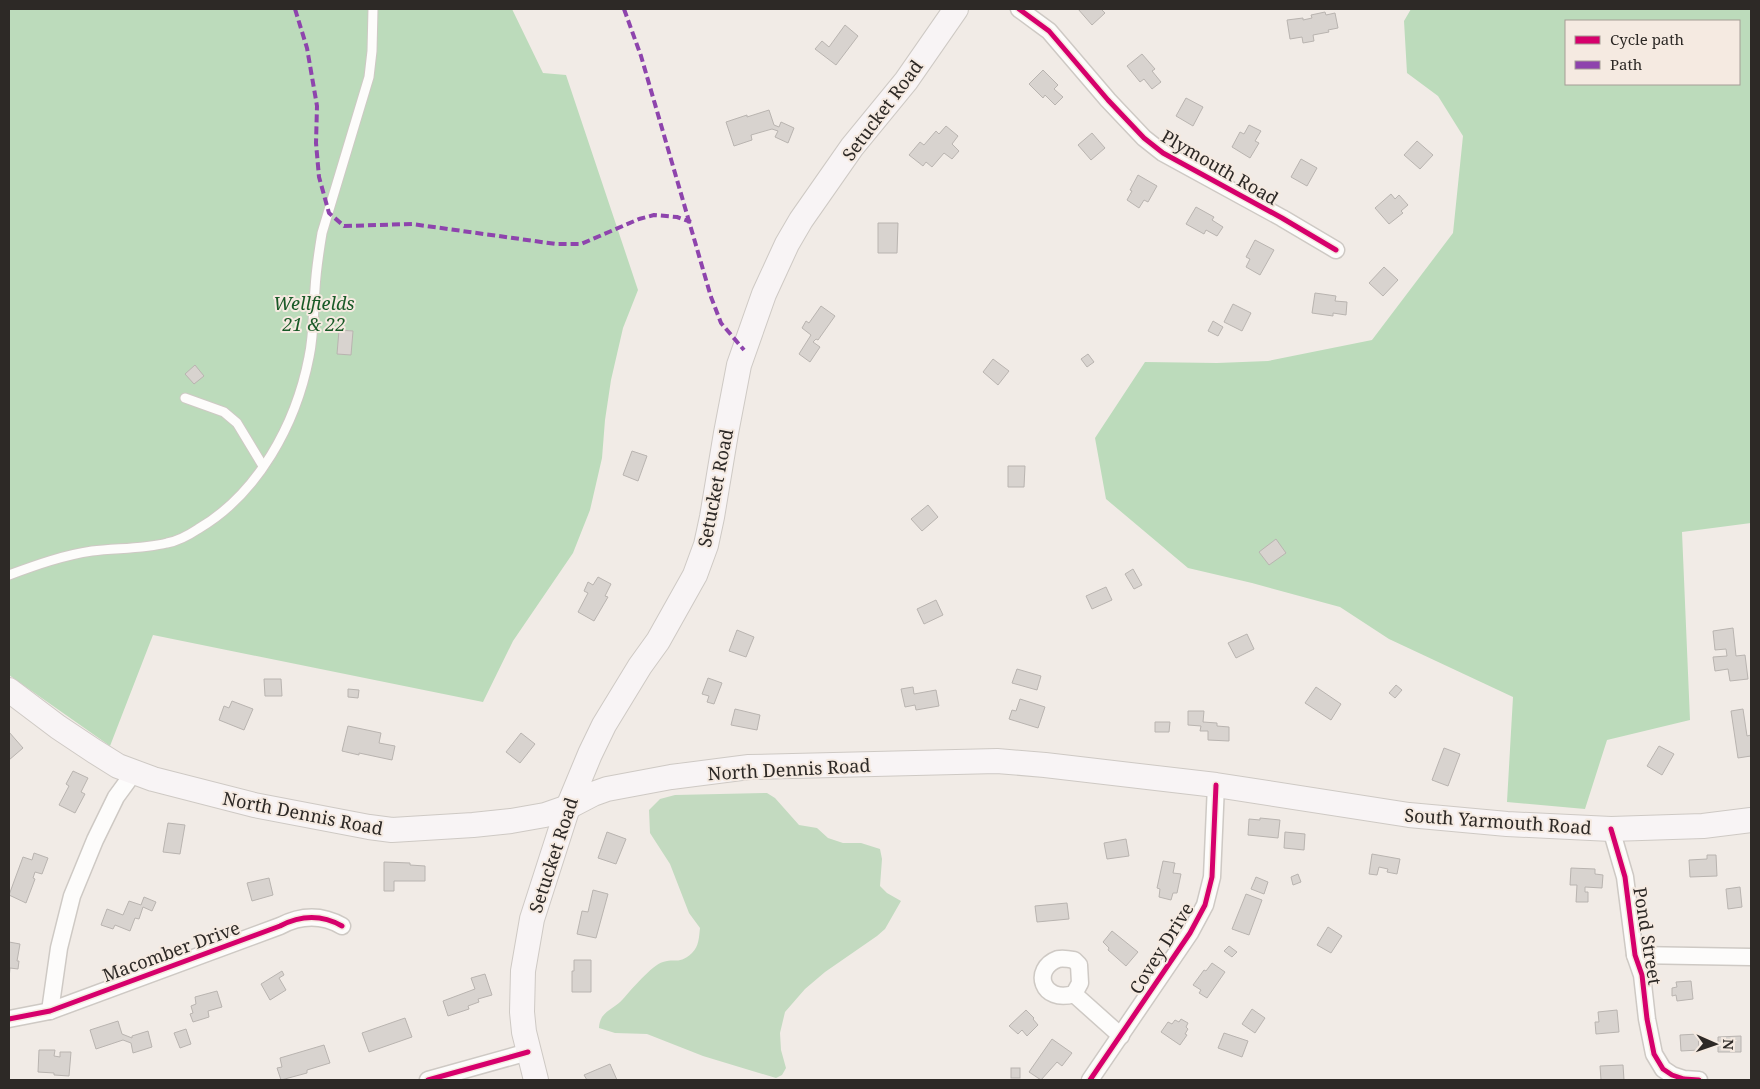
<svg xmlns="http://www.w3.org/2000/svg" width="1760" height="1089" viewBox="0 0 1760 1089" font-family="'Noto Serif',serif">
<rect width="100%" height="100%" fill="#f1ebe6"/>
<path fill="#c3dac0" d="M767,793L775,798L799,825L817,828L828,838L843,843H861L880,849L882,859L880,886L887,893L901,901L885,929L877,936L825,972L805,989L785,1012L780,1033L781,1050L786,1068L782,1075L776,1078L703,1056L647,1034L615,1033L599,1028C599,1024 600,1021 602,1017C608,1009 617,1006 623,999C631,990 652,965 663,962C675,958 679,965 692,953C699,946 699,937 700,928L689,913L670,864L650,833L649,810L660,799L675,795Z"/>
<g fill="#bcdbbb" fill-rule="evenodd">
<polygon points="9,9 512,9 543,73 566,75 638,290 623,328 611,380 605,420 602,458 590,510 573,553 513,641 483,702 153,635 110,746 9,675"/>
<path d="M1411,9H1751V523L1682,532L1690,720L1607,740L1585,809L1507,802L1513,697L1389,639L1340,607L1252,583L1188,568L1106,499L1095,438L1145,362L1217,363L1268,361L1372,340L1453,233L1463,136L1438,96L1407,73L1404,21ZM1566,21H1739V84H1566Z"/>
</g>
<g fill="#d8d3cf" stroke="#b9b4b0">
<polygon points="1078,9 1101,9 1105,13 1092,25"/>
<polygon points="1325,12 1326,15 1335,13 1338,28 1328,30 1329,32 1313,35 1314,41 1303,43 1302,37 1290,39 1287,20 1303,18 1303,20 1312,18 1311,15"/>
<polygon points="845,25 858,36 836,65 815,49 822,41 829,47"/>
<polygon points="1142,54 1155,69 1152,71 1161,82 1152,89 1144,79 1140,82 1127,66"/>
<polygon points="1043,70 1058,85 1054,89 1063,97 1055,105 1045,95 1043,98 1029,84"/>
<polygon points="1186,98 1203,107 1193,126 1176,116"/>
<polygon points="769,110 774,125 779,127 781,122 794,128 788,143 775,137 778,131 772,129 751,135 752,140 734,146 726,122 747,115 747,117"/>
<polygon points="1249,125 1261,131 1255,141 1259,143 1250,158 1232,147 1240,132 1244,134"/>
<polygon points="946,126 958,136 952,144 959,151 952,159 944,153 932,167 926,162 923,166 909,155 920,142 924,145 936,131 939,134"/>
<polygon points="1092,133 1105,148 1091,160 1078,145"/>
<polygon points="1417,141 1433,155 1420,169 1404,155"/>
<polygon points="1301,159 1317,168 1307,186 1291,177"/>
<polygon points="1138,175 1157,186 1148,202 1144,200 1139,208 1127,200 1132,191 1130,190"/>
<polygon points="1391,194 1395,199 1399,195 1408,205 1401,211 1403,213 1389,224 1375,208"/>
<polygon points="1196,207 1214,217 1212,220 1223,227 1217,236 1206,230 1204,234 1186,224"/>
<polygon points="878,223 898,223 897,253 878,253"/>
<polygon points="1255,240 1274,250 1260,275 1246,267 1250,259 1246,257"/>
<polygon points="1384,267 1398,280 1383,296 1369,283"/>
<polygon points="1315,293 1336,296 1335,301 1347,302 1346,315 1333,313 1333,316 1312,313"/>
<polygon points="1233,304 1251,313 1242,331 1224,322"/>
<polygon points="821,306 835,316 818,340 816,339 813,342 820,347 810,362 799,354 811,335 802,328 806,321 809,323"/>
<polygon points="1213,321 1223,327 1218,336 1208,331"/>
<polygon points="339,330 353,331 351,355 337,354"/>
<polygon points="1088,354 1094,362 1087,367 1081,359"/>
<polygon points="993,359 1009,371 998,385 983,372"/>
<polygon points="195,365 204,376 194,384 185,374"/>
<polygon points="632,451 647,456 638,481 623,475"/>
<polygon points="1008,466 1025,466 1024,487 1008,487"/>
<polygon points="928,505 938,517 922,531 911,519"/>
<polygon points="1276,539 1286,553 1269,565 1259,552"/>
<polygon points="1133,569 1142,585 1134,589 1125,574"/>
<polygon points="598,577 611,584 605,596 608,597 594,621 578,612 588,593 584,591 588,582 593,585"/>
<polygon points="1106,587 1112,600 1092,609 1086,596"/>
<polygon points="936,600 943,615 924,624 917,609"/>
<polygon points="1733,628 1736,656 1745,655 1748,679 1730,681 1728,669 1715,671 1713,657 1727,656 1726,649 1715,650 1713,631"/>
<polygon points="737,630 754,637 746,657 729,651"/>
<polygon points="1247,634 1254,649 1236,658 1228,643"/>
<polygon points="1017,669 1041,676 1037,690 1012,683"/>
<polygon points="708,678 722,683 714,704 707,702 709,696 702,694"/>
<polygon points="264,679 281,679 282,696 265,696"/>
<polygon points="1396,685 1402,690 1395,698 1389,693"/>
<polygon points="913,687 914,694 936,690 939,706 916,710 915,705 905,707 901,689"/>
<polygon points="1316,687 1341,704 1331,720 1305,703"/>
<polygon points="348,689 359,690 358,698 348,697"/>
<polygon points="1020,699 1045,707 1038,728 1009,719 1012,710 1016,711"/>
<polygon points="232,701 253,709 244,730 219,720 224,706 229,708"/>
<polygon points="735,709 760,715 757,730 731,725"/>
<polygon points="1743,709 1747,736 1751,735 1751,756 1738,758 1731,711"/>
<polygon points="1188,711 1204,711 1203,722 1217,723 1217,726 1229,727 1229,741 1208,740 1208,731 1200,731 1201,726 1188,725"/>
<polygon points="1155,722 1170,722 1169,732 1155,732"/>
<polygon points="348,726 381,733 379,743 395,746 392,760 359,753 359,755 342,751"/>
<polygon points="9,732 23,748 9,760"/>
<polygon points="521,733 535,744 520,763 506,752"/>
<polygon points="1659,746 1674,754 1662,775 1647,766"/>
<polygon points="1444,748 1460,754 1448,786 1432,780"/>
<polygon points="73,771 88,778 81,792 85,794 75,813 59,805 69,786 66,784"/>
<polygon points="1260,818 1280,820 1278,838 1248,835 1249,819 1260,820"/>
<polygon points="168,823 185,825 180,854 163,852"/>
<polygon points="607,832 626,839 616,864 598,858"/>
<polygon points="1285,832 1305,834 1304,850 1284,848"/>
<polygon points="1126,839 1129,856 1107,859 1104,843"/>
<polygon points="34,853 48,858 42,874 35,872 33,878 35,879 26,903 9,895 23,857 32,860"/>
<polygon points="1372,854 1400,859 1397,874 1387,872 1388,869 1379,867 1377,875 1369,874"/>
<polygon points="1707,855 1716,855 1717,876 1690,877 1689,860 1707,859"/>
<polygon points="1163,861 1175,863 1173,873 1181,874 1177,893 1173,893 1171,900 1159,897 1160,889 1157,888"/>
<polygon points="384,862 410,863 410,865 425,866 425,881 394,881 394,891 384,891"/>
<polygon points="1571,868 1595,869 1595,874 1603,875 1602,888 1585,887 1585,892 1588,892 1588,902 1576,902 1577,885 1570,885"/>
<polygon points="1298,874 1301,882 1293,885 1291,877"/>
<polygon points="1256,877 1268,882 1264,894 1251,889"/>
<polygon points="269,878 273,895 252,901 247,883"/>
<polygon points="1740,887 1742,907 1728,909 1726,889"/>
<polygon points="593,890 608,894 596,938 577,934 582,911 588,912"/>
<polygon points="1246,894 1262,900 1249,935 1232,929"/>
<polygon points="144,897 156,902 152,911 143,907 139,919 135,918 130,931 115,925 113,929 101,925 107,909 123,915 129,901 141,905"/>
<polygon points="1067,903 1069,919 1037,922 1035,906"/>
<polygon points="1328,927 1342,936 1331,953 1317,945"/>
<polygon points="1112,931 1138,952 1126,966 1108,950 1109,948 1103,942"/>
<polygon points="9,942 20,944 17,961 19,961 18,969 10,968 9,979"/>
<polygon points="1229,946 1237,952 1232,957 1224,951"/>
<polygon points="574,960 591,960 591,992 572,992 572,971 574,971"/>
<polygon points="1212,963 1225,972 1207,998 1199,993 1201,990 1193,985 1204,970 1206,971"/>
<polygon points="282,971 284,975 279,978 286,990 270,1000 261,984"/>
<polygon points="485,974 492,995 478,999 479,1002 468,1006 469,1009 448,1016 443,1001 475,989 471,978"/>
<polygon points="1691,981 1693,999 1677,1001 1676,995 1672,996 1672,988 1677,987 1676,982"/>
<polygon points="217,991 222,1007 208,1011 209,1017 193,1022 190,1014 193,1013 191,1006 196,1004 195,997"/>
<polygon points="1252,1009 1265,1018 1255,1033 1242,1024"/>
<polygon points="1026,1010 1034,1018 1033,1019 1038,1025 1027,1036 1022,1030 1018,1034 1009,1026"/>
<polygon points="1617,1010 1619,1032 1596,1034 1595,1022 1599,1022 1598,1012"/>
<polygon points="405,1018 412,1037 369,1052 362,1033"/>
<polygon points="1181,1019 1188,1023 1186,1027 1188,1029 1185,1034 1187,1035 1180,1045 1161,1032 1168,1022 1172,1024 1175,1020 1179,1022"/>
<polygon points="118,1021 122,1034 132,1038 132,1036 148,1031 152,1047 133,1053 131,1043 123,1040 96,1049 90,1030"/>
<polygon points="186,1029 191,1044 180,1048 174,1033"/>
<polygon points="1224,1033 1248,1041 1242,1057 1218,1048"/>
<polygon points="1698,1034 1699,1050 1681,1051 1680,1035"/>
<polygon points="1741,1036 1741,1052 1718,1052 1718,1037"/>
<polygon points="1052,1039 1072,1053 1062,1066 1057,1062 1041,1080 1029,1072"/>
<polygon points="324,1045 330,1063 307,1070 307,1073 281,1080 277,1068 282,1067 280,1058"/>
<polygon points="39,1050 55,1050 54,1056 60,1057 60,1052 71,1052 69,1076 54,1075 54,1073 38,1072"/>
<polygon points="610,1064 617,1080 587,1080 584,1075"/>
<polygon points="1623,1065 1624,1080 1601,1080 1600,1066"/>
<rect x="1011" y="1068" width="9" height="10"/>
</g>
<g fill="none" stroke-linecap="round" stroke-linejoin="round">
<g stroke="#cec9c4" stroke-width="11">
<g id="lane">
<polyline points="185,398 224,412 237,423 263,466"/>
<path d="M9,575C36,565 64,555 92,551C117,548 143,549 167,543C178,541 189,535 198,529C258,494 296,424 309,357C314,334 313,312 315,289C316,270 319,251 322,233L369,77L372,51L373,9"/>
</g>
</g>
<g stroke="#cec9c4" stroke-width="19">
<g id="street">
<polyline points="1019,9 1049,31 1108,100 1144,138 1163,153 1282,218 1336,250"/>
<polyline points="1611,829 1625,877 1635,955 1642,975 1647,1019 1654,1054 1663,1069 1672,1075 1684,1079 1699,1080"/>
<polyline points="1635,955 1751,957"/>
<path d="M1074,994L1080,983L1079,965L1074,960C1069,959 1063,958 1058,959C1031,969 1042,1004 1074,994L1121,1036"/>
<polyline points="50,1011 59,948 72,896 95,840 116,797 135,771"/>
<path d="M9,1019L50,1011L280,926C301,915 321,914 342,926"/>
<polyline points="428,1080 528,1052"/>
<polyline points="1090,1080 1190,933 1205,905 1212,877 1216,785"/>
</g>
</g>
<g stroke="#cec9c4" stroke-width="26">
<g id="secondary">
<polyline points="9,690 58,727 94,751 118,766 153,779 254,805 369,827 392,830 473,825 511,821 545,815 568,807 593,794 607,789 671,777 749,767 997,761 1045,765 1216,785 1409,815 1507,824 1611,829 1703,826 1751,820"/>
<polyline points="536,1080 524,1032 522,1012 523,971 532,919 568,807 590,754 604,725 640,666 658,641 695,575 706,545 712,517 726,433 739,365 764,294 787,244 801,220 852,147 906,81 956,9"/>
</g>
</g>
<use href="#lane" stroke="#fdfcfb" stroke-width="9"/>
<use href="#street" stroke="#fdfcfb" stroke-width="16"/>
<use href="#secondary" stroke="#f8f4f5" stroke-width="24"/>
<g stroke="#8e44ad" stroke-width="4" stroke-dasharray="8 4" stroke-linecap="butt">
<polyline points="295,9 307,48 317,106 316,143 319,177 329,213 344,226 412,224 556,244 581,244 639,219 654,215 677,217 691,222"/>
<polyline points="624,9 641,56 711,297 721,323 744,350"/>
</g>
<g stroke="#f5eae1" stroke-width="8">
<g id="cycleway">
<polyline points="1019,9 1049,31 1108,100 1144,138 1163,153 1282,218 1336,250"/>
<polyline points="1611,829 1625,877 1635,955 1642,975 1647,1019 1654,1054 1663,1069 1672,1075 1684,1079 1699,1080"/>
<path d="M9,1019L50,1011L280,926C301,915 321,914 342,926"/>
<polyline points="428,1080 528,1052"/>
<polyline points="1090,1080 1190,933 1205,905 1212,877 1216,785"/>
</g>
</g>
<use href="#cycleway" stroke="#d6006c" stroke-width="5"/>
</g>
<g text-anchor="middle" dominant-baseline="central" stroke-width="4" stroke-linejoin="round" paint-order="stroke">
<g font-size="18" fill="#2d2926" stroke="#f5eae1">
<text transform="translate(882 110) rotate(-53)">Setucket Road</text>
<text transform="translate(1220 167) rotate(30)">Plymouth Road</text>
<text transform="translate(715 488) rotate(-79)">Setucket Road</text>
<text transform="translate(789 769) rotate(-3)">North Dennis Road</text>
<text transform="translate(303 813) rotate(11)">North Dennis Road</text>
<text transform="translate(1498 821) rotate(4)">South Yarmouth Road</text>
<text transform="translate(553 855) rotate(-72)">Setucket Road</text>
<text transform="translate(1648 936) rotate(81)">Pond Street</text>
<text transform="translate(1161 948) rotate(-58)">Covey Drive</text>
<text transform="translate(171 951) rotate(-20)">Macomber Drive</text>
</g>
<g font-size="18" font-style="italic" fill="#185926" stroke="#f5eae1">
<text x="314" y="303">Wellfields<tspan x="314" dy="21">21 &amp; 22</tspan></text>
</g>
</g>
<rect width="1760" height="1089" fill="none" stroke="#2d2926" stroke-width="20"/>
<rect x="1565" y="20" width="175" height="65" fill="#f5eae1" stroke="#a59d96"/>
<rect x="1575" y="36" width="25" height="8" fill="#d6006c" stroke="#a59d96"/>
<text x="1610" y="45" font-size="15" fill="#2d2926">Cycle path</text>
<rect x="1575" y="61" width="25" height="8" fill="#8e44ad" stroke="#a59d96"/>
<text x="1610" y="70" font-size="15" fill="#2d2926">Path</text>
<g transform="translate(1715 1044) rotate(92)" stroke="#f5eae1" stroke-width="4" paint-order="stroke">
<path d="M0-4L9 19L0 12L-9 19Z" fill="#2d2926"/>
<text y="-8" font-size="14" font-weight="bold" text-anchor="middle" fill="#2d2926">N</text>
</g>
</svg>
